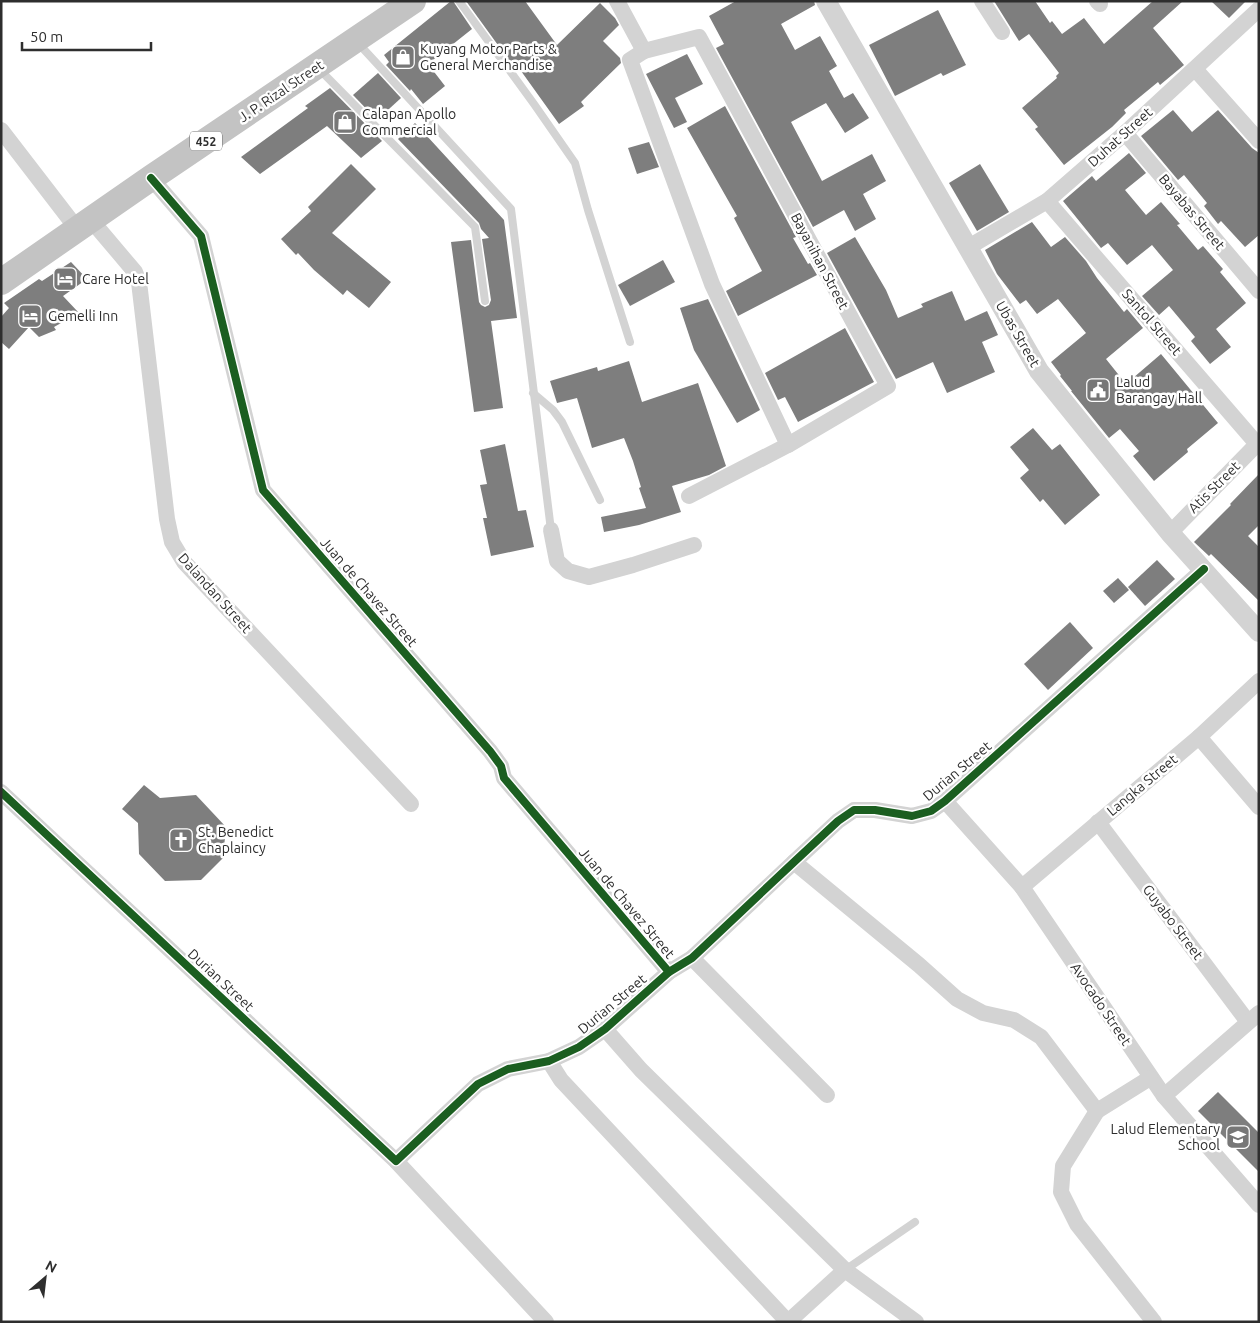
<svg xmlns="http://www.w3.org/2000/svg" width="1260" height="1323" viewBox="0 0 1260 1323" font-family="Ubuntu,sans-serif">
<rect width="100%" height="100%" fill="#fff"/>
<g fill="#7e7e7e">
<polygon points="451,1 453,1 472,29 428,64 445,86 423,104 411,89 410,91 386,65 389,62 384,55"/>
<polygon points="466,1 525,1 557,45 600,3 615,18 619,25 603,41 620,58 621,63 581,102 584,106 559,124 516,64 513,66"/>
<polygon points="736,1 814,1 815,5 781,24 795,50 820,36 837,66 829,71 844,98 853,93 869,118 845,133 826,103 791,122 822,181 872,154 886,181 863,194 876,219 855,231 844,210 813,227 716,48 724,44 709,16"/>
<polygon points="994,1 1035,1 1050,23 1052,21 1062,34 1084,18 1104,44 1153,1 1183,1 1153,28 1184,65 1160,85 1158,82 1124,110 1126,113 1112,127 1064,165 1035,129 1038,127 1022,108 1057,78 1056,76 1059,73 1029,34 1019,41"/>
<polygon points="1211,1 1246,1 1229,18"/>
<polygon points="938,10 966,65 943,76 941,73 895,96 869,45"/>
<polygon points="687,54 703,84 675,98 687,122 674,128 646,74"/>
<polygon points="378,73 401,98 377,120 353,95"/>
<polygon points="330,88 382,141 361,158 327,126 260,174 241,157 308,108 305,106"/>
<polygon points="725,106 796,237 793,238 808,264 810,263 817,275 738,316 726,291 762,271 734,218 737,216 687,128"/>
<polygon points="1173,110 1192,132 1218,110 1252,148 1259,153 1259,235 1245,247 1221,221 1218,224 1204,206 1207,203 1184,175 1178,180 1141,136"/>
<polygon points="415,123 504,220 517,318 491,321 503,408 474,412 451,242 471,240 479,302 481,305 485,307 489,305 491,300 482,239 489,238 481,229 479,223 398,139"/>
<polygon points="649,142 659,167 637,174 628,148"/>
<polygon points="1129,153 1146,173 1125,190 1146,215 1161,202 1180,224 1177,225 1198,250 1203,246 1223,269 1220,272 1246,303 1216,329 1231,347 1210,364 1191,341 1195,337 1169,306 1159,315 1142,296 1173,270 1152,245 1127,265 1108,243 1101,248 1063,201 1092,176 1096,181"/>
<polygon points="351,164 376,189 332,233 391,282 369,308 347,290 343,295 314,270 298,253 296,255 281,239 311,211 308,207"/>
<polygon points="980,164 1009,212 977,231 949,183"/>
<polygon points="1032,222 1051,247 1065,237 1086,261 1097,278 1124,312 1127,309 1143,328 1106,359 1126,384 1161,354 1218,423 1187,449 1188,452 1154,481 1133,456 1139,451 1120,429 1109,438 1071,391 1072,391 1060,376 1061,375 1051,362 1086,333 1058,299 1037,314 1026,300 1020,304 997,274 985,250"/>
<polygon points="855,237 886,290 898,318 923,307 921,304 952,291 965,321 987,311 998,335 982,342 995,372 947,393 933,362 896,379 827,253"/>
<polygon points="663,260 675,282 630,306 618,285"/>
<polygon points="71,262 87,279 63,296 79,313 54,327 56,330 39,337 29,327 9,349 1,342 1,317 9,308 4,303 39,279 42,281"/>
<polygon points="708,299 760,410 737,423 694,350 680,308"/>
<polygon points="845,328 874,382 798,422 785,397 778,400 765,373"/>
<polygon points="629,361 642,402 698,383 726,466 709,475 672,486 681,512 639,525 604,532 601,517 646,508 639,488 641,487 633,461 624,438 592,448 577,398 557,403 550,381 597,367 598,371"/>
<polygon points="1033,428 1052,450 1060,444 1100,495 1065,525 1043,499 1040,502 1020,478 1029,470 1010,447"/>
<polygon points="505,444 518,511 526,510 534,547 491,556 483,518 487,518 480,485 487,484 480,450"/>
<polygon points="1259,474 1259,525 1248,536 1259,547 1259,601 1211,554 1209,556 1194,542 1231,505 1230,504"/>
<polygon points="1157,560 1175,579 1145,606 1128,587"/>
<polygon points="1118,578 1129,590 1114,603 1103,591"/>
<polygon points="1070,622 1093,648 1048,690 1024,664"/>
<polygon points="144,785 160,798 196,795 226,827 223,858 201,880 165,881 139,854 138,823 122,809"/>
<polygon points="1218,1092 1259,1133 1259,1172 1198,1111"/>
</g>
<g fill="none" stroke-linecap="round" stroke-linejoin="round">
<g stroke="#d3d3d3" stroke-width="8">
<polyline points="459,1 534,104 575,163 588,210 630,342"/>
<polyline points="357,42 511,209 551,530"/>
<polyline points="320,70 475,227 485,301"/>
<polyline points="533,393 553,410 562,422 600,500"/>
<polyline points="845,1270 915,1222"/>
</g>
<g stroke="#d3d3d3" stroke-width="16">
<polyline points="617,1 644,51 699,37 888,386 788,445 689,496"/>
<polyline points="982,1 1002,32"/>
<polyline points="1097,1 1100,4"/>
<polyline points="644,51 630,60 712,284 788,445"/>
<polyline points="1195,69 1259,141"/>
<polyline points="1,130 78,230"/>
<polyline points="1125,133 1259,291"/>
<polyline points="151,178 201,236 263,490 490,751 501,766 504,778 669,972"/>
<polyline points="1047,201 1257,444"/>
<polyline points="91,220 135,272 139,282 167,519 172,542 184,562 411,804"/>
<polyline points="967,248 1047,201 1125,133 1259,9"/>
<polyline points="551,530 557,561 568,571 589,577 633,565 694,545"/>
<polyline points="1170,533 1259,442"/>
<polyline points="1199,737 1259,807"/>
<polyline points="1,792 396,1161 478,1084 508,1069 549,1061 579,1047 605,1029 669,972 692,958 794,862 838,821 854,810 875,810 912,816 931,811 945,801 1204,569"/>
<polyline points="945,801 1022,887 1164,1096 1259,1205"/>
<polyline points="1098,822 1248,1022"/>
<polyline points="794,862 919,965 957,999 983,1013 1014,1020 1041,1037 1097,1111 1150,1078"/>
<polyline points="1022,887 1199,737 1259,681"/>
<polyline points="692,958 827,1095"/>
<polyline points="605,1029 641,1070 845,1270 916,1322"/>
<polyline points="549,1061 561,1080 788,1322"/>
<polyline points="1164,1096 1259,1013"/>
<polyline points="1097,1111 1063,1166 1061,1192 1077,1224 1154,1322"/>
<polyline points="396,1161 546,1322"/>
<polyline points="788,1322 845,1270"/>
</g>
<polyline stroke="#d3d3d3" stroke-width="20" points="826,1 1039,371 1170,533 1259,632"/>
<polyline stroke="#c3c3c3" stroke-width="26" points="1,282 151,178 413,1"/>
<g stroke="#fff" stroke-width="11">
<g id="cycleway">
<polyline points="151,178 201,236 263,490 490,751 501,766 504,778 669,972"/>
<polyline points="1,792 396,1161 478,1084 508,1069 549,1061 579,1047 605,1029 669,972 692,958 794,862 838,821 854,810 875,810 912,816 931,811 945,801 1204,569"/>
</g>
</g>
<use href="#cycleway" stroke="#1b5e20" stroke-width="8"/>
</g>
<defs>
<g id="shop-square" transform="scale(1.25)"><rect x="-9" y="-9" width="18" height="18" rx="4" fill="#777" stroke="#fff"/><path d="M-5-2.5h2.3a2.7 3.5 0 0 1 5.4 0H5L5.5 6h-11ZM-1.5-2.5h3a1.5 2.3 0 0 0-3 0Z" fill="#fff"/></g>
<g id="hotel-square" transform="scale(1.25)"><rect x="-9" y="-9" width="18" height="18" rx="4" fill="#777" stroke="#fff"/><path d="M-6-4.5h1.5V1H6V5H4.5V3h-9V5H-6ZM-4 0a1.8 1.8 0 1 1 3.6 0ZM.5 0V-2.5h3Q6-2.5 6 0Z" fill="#fff"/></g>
<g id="civic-square" transform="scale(1.25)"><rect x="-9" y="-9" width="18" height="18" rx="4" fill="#777" stroke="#fff"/><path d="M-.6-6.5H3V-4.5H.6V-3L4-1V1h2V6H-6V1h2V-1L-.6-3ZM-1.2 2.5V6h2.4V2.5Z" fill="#fff"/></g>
<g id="church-square" transform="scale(1.25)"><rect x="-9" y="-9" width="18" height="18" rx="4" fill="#777" stroke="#fff"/><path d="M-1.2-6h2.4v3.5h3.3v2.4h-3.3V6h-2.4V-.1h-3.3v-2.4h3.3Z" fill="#fff"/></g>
<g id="school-square" transform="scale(1.25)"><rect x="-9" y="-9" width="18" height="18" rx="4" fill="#777" stroke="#fff"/><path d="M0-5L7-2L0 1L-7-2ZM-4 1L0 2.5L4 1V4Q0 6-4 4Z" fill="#fff"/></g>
</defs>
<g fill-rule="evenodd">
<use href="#shop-square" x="403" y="57"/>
<use href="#shop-square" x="345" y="122"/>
<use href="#hotel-square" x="65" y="279"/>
<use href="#hotel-square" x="30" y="316"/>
<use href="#civic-square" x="1098" y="390"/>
<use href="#church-square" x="181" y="840"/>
<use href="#school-square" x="1238" y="1137"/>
</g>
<g text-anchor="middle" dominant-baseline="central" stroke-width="5" stroke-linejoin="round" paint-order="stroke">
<rect fill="#fff" stroke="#6d6d6d" stroke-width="1" x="190" y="131.5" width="32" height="19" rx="4"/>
<g font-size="12" font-weight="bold" fill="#2e2e2e">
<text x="206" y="141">452</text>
</g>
<g font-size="14" fill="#2e2e2e" stroke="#fff" text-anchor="start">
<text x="420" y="49">Kuyang Motor Parts &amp;<tspan x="420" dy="16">General Merchandise</tspan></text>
<text x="362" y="114">Calapan Apollo<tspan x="362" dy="16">Commercial</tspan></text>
<text x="82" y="279">Care Hotel</text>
<text x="48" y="316">Gemelli Inn</text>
<text x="1116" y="382">Lalud<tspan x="1116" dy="16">Barangay Hall</tspan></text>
<text x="198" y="832">St. Benedict<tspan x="198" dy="16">Chaplaincy</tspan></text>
<text x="1220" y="1129" text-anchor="end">Lalud Elementary<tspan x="1220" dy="16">School</tspan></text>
</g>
<g font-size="14" fill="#2e2e2e" stroke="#fff">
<text transform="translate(281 91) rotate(-34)">J. P. Rizal Street</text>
<text transform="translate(1120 137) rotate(-42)">Duhat Street</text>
<text transform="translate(1192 212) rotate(50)">Bayabas Street</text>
<text transform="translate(820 261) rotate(62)">Bayanihan Street</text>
<text transform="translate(1152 322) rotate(49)">Santol Street</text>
<text transform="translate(1018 334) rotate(60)">Ubas Street</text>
<text transform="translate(1214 487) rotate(-45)">Atis Street</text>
<text transform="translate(369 592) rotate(49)">Juan de Chavez Street</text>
<text transform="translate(215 593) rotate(48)">Dalandan Street</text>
<text transform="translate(957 771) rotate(-40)">Durian Street</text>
<text transform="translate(1142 785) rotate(-40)">Langka Street</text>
<text transform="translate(627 903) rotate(50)">Juan de Chavez Street</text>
<text transform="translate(1173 922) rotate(53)">Guyabo Street</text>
<text transform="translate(221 980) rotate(43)">Durian Street</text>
<text transform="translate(612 1004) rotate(-40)">Durian Street</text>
<text transform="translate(1101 1004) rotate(56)">Avocado Street</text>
</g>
</g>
<rect width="1260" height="1323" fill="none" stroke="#2e2e2e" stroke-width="5"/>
<g transform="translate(45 1278) rotate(28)" stroke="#ffffff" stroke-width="4" paint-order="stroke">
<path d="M0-4L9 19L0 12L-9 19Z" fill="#2e2e2e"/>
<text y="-8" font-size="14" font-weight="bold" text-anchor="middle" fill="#2e2e2e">N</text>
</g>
<path d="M22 42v8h129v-8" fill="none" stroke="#2e2e2e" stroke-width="2.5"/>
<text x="30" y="42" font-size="15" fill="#2e2e2e" stroke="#ffffff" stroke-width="4" paint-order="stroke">50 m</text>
</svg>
